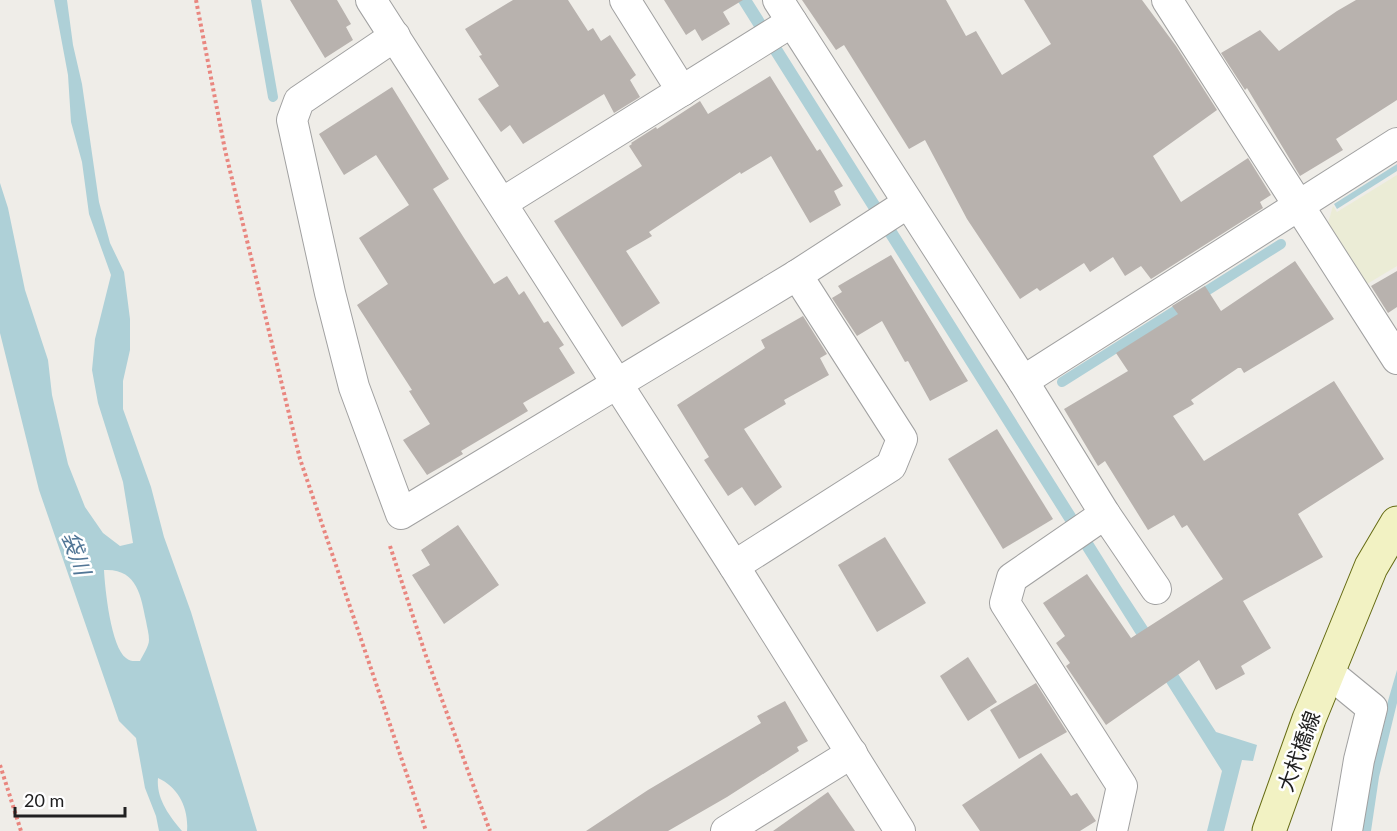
<svg xmlns="http://www.w3.org/2000/svg" width="1397" height="831" viewBox="0 0 1397 831" font-family="Lato,'Noto Sans JP',sans-serif">
<rect width="100%" height="100%" fill="#efede8"/>
<polygon fill="#ebecd6" points="1397,175 1397,266 1367,284 1328,223 1333,206 1337,212"/>
<g fill="#aed0d7" fill-rule="evenodd">
<path d="M54,0H67L73,45L82,84L99,202L110,243L124,272L130,319V350L123,381V409L151,487L164,537L191,612L257,831H187C189,808 178,787 158,778C156,798 169,816 182,831H159L156,816L145,788L136,738L119,721L39,490L0,333V183L8,208L25,290L48,360L52,395L68,464L85,507L103,533L120,546L133,543L123,482L98,403L92,370L95,339L111,275L89,214L82,162L71,122L68,75ZM104,570C137,568 141,596 146,621C147,627 149,634 149,640C149,646 143,655 140,661C135,661 130,662 126,658C111,647 105,589 104,570Z"/>
<polygon points="737,0 752,0 1120,585 1216,732 1257,745 1253,761 1242,760 1224,831 1207,831 1222,771"/>
<polygon points="1397,164 1397,171 1337,209 1334,204"/>
<polygon points="1397,670 1397,703 1379,777 1371,831 1361,831 1374,749"/>
</g>
<g fill="none" stroke-linecap="round" stroke-linejoin="round">
<g stroke="#aed0d7" stroke-width="10">
<polyline points="256,0 273,97"/>
<polyline points="1062,382 1281,244"/>
</g>
</g>
<g fill="#b8b2ae">
<polygon points="290,0 337,0 351,24 346,27 353,40 325,58"/>
<polygon points="513,0 568,0 588,31 593,28 601,41 610,35 636,75 630,80 640,97 614,113 604,94 523,144 510,125 501,132 478,99 499,86 479,56 482,55 465,29"/>
<polygon points="664,0 743,0 723,12 730,24 702,41 695,29 686,35"/>
<polygon points="802,0 946,0 966,36 976,31 1002,75 1051,44 1024,0 1142,0 1176,46 1217,110 1153,156 1181,202 1248,158 1271,195 1260,202 1263,208 1151,279 1141,266 1125,276 1113,257 1090,272 1084,263 1040,291 1037,288 1020,299 967,219 925,140 909,149 844,45 836,50"/>
<polygon points="1356,0 1397,0 1397,100 1336,139 1343,150 1300,176 1247,88 1245,90 1221,53 1260,30 1279,51 1337,11"/>
<polygon points="770,76 817,151 820,149 843,186 834,191 841,205 810,223 771,156 741,174 740,172 649,232 652,236 626,251 660,303 622,327 554,221 642,166 629,146 632,144 631,143 656,127 657,129 700,101 708,114"/>
<polygon points="392,87 449,179 433,189 464,238 494,284 507,276 519,295 524,291 544,323 548,321 564,345 559,348 575,373 523,403 528,411 461,451 463,454 427,475 403,440 430,424 409,391 412,390 357,305 388,284 359,238 409,205 376,155 344,175 319,134"/>
<polygon points="891,255 968,381 930,401 908,361 905,362 882,321 857,336 832,298 842,292 838,286"/>
<polygon points="1295,261 1334,319 1244,373 1241,368 1238,368 1191,400 1194,404 1173,416 1204,461 1334,381 1384,459 1298,514 1323,557 1243,601 1271,648 1241,666 1245,674 1216,690 1199,660 1106,725 1066,666 1070,663 1056,643 1065,636 1043,603 1087,574 1131,638 1223,579 1187,525 1182,528 1174,515 1148,530 1105,461 1098,466 1064,409 1128,371 1116,353 1178,314 1172,306 1205,286 1221,311"/>
<polygon points="1397,271 1397,307 1388,313 1371,286"/>
<polygon points="803,316 827,354 820,358 829,375 784,400 786,404 744,429 782,487 755,506 742,487 728,496 704,460 709,457 677,405 765,348 761,340"/>
<polygon points="997,429 1053,519 1003,549 948,459"/>
<polygon points="458,525 499,585 444,624 412,575 430,565 421,550"/>
<polygon points="885,537 926,603 877,632 838,565"/>
<polygon points="968,657 997,702 968,721 940,676"/>
<polygon points="1036,683 1067,732 1019,759 990,710"/>
<polygon points="785,701 808,741 797,747 799,751 727,797 668,831 586,831 648,790 761,723 757,716"/>
<polygon points="1041,753 1071,796 1077,793 1096,821 1080,831 980,831 962,805"/>
<polygon points="828,792 855,831 773,831"/>
</g>
<g fill="none" stroke-linecap="round" stroke-linejoin="round">
<g stroke="#a1a1a1" stroke-width="32">
<g id="street">
<polyline points="371,0 734,566 900,831"/>
<polyline points="625,0 682,91"/>
<polyline points="778,0 1023,381 1105,514 1156,589"/>
<polyline points="1167,0 1397,359"/>
<polyline points="395,36 299,101 292,120 330,293 354,387 401,514 797,275 908,203"/>
<polyline points="502,203 792,22"/>
<polyline points="1023,381 1397,143"/>
<polyline points="1105,514 1012,578 1005,603 1122,786 1112,831"/>
<polyline points="734,566 891,466 902,439 797,275"/>
<polyline points="1328,672 1372,708 1359,760 1347,831"/>
<polyline points="726,831 852,753"/>
</g>
</g>
<g stroke="#656b13" stroke-width="35">
<polyline id="secondary" points="1269,831 1309,719 1371,567 1397,523"/>
</g>
<g stroke="#e9867f" stroke-width="4" stroke-dasharray="3 3" stroke-linecap="butt">
<polyline points="196,0 225,150 300,459 426,831"/>
<polyline points="390,546 426,656 490,831"/>
<polyline points="0,765 21,831"/>
</g>
<use href="#street" stroke="#fff" stroke-width="30"/>
<use href="#secondary" stroke="#f2f2c3" stroke-width="33"/>
</g>
<g text-anchor="middle" dominant-baseline="central" stroke-width="5" stroke-linejoin="round" paint-order="stroke">
<g font-size="21" fill="#202020" stroke="#fff">
<text transform="translate(1298 751) rotate(-70)">大杙橋線</text>
</g>
<g font-size="22" font-style="italic" fill="#517696" stroke="#fff">
<text transform="translate(77 553) rotate(71)">袋川</text>
</g>
</g>
<path d="M15 807v9h110v-9" fill="none" stroke="#202020" stroke-width="3"/>
<text x="24" y="807" font-size="18" fill="#202020" stroke="#ffffff" stroke-width="4.5" paint-order="stroke">20 m</text>
</svg>
